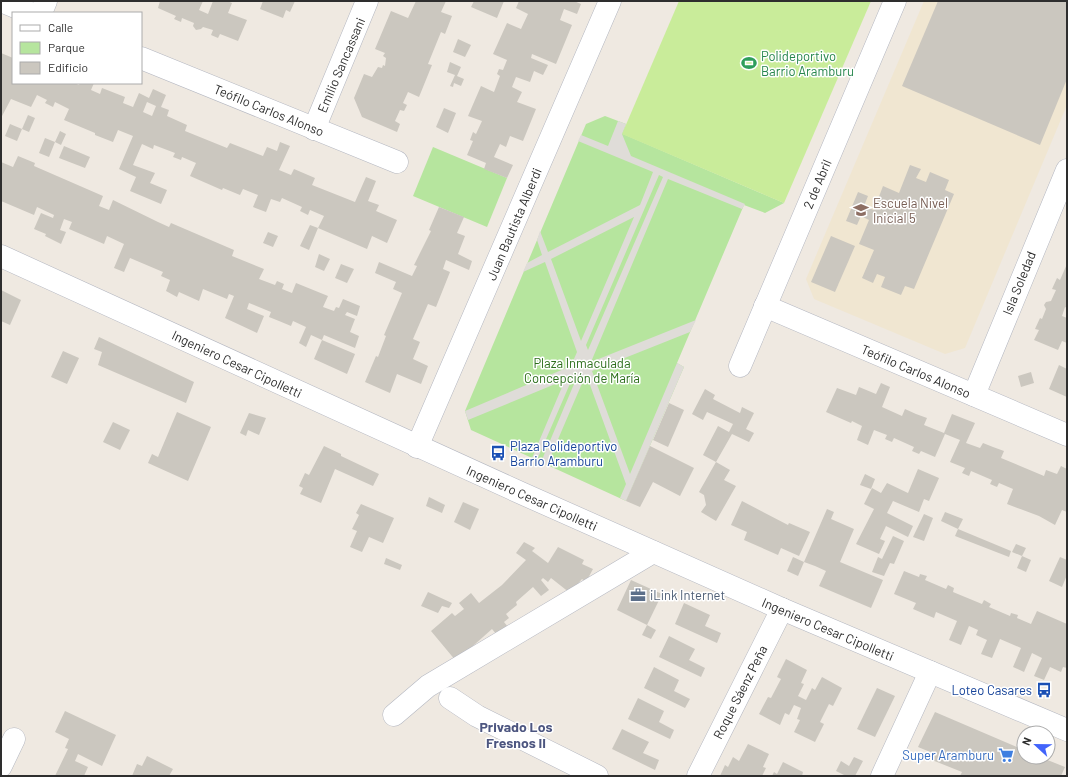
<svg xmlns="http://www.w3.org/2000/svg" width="1068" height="777" viewBox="0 0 1068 777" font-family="Barlow,sans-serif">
<rect width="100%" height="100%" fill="#efe9e1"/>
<polygon fill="#f0e6d1" points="924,1 1067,1 1067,105 965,348 945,354 814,299 806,279"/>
<g fill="#b6e59e">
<polygon points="605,116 626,124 623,134 784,203 765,213 744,205 677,363 684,367 626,501 471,430 465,411 586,124"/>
<polygon points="433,147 507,178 487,227 413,196"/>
</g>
<polygon fill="#c9ec9a" points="679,1 871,1 784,203 622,134"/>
<path fill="#dfdcd8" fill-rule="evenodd" d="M618,121L626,124L622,134L631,156L745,204L742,209L668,179L591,362L696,320L690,332L592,371L630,474L677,363L684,367L626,501L620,498L626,484L586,374L547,465L541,462L577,377L572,379L537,460L532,458L565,380L468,420L465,411L571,366L577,352L545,262L523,272L527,263L542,255L537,240L540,231L548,252L640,205L653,172L578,141L581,135L608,146ZM659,175L663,177L588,350L586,345ZM634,217L581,341L551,259Z"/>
<g fill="#cbc7bf" fill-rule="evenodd">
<polygon points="160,1 203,1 199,10 208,14 213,1 227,1 232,3 228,13 247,20 238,41 220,34 218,38 211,35 213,30 203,27 201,29 196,30 193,26 194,23 182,18 181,22 174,19 176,16 158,8"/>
<polygon points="263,1 295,1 290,12 286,10 283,18 260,9"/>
<polygon points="416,1 446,1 441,12 452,16 445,34 441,32 428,64 432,65 419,97 408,92 403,103 407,105 404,111 400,110 395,121 400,124 397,132 362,117 354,98 364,74 372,77 378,67 382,68 383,65 385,66 386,58 383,56 385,53 375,49 391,11 408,18"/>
<polygon points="474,1 489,2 504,1 497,18 471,7"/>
<polygon points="519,1 574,1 581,4 577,14 564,9 560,20 572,25 556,64 532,54 531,58 548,65 543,75 534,71 530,82 516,77 512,87 522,92 517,102 536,109 523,141 510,136 506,147 500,144 494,157 513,165 507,178 484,169 486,163 467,155 473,141 470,140 473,132 476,134 482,121 468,116 481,86 494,92 500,76 497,74 499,69 503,70 507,60 493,54 507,23 521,29 528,14 516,8"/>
<polygon points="938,1 1067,1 1067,79 1040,145 902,86"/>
<polygon points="458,39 471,45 465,57 453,52"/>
<path d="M1,53L13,58V83H74L79,85L80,83H94L91,90L100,94L102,88L125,97L123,103L133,107L139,93L149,98L153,89L166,95L161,107L169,110L167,116L187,125L185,131L227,148L230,143L263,156L267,147L277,151L280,142L290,146L279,170L291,175L294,169L315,178L312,185L355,202L366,177L376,181L368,201L379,205L376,211L397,220L387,243L372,236L367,249L318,228L309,250L300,246L310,225L318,228L324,216L310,210L308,215L300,211L302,207L282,198L280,202L271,199L266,212L253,207L258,195L243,189L240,195L223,188L222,190L190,176L196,163L182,157L181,160L173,157L175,153L154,145L153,149L142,144L133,165L155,173L150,183L167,190L161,204L130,191L136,177L119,169L133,136L118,130L113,142L95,135V133L64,120L69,109L55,102L53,107L45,103L47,100L37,95L31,107L11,99L1,118ZM147,102L156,106L152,116L143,112Z"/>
<polygon points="450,62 461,67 457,76 464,79 461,86 454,83 453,87 450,86 455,75 447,72"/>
<polygon points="444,108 456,113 448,133 436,127"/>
<polygon points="28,115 35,118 29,132 22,129"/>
<polygon points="10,124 22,129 17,141 5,136"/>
<polygon points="60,131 66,134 61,145 55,142 49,157 39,153 45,138 55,142"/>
<polygon points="64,146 90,157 85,168 59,158"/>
<polygon points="18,156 35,163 34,166 103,196 99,206 109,210 113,200 158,222 169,227 171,223 234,250 232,256 264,269 259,279 275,285 277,281 284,284 282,289 292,293 296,283 328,296 323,307 334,311 336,307 339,308 343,299 360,306 357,316 347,312 345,315 355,319 350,332 359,336 355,348 324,335 322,340 311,335 306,347 299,343 306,327 293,321 291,326 279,321 269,317 271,312 249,303 247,309 264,316 257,333 225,318 234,296 229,294 227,299 203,289 199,301 179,292 177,297 166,291 170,280 161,276 163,272 130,258 124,272 114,268 124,244 107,236 104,244 69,229 72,222 64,219 60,230 66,232 61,244 45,236 46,234 34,229 41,213 53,218 54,215 37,207 34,215 1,201 1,162 13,167"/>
<polygon points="910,165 921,169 916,178 926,182 930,172 949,180 945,190 954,194 914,289 905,286 901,295 881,287 885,277 877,274 873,283 862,278 874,250 859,244 869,220 861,216 857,225 846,221 858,192 868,196 864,206 874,210 883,186 899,193"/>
<polygon points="439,207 464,217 457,233 465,236 458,254 472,261 469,270 446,260 443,269 450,272 436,307 428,304 413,339 420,342 413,359 428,366 421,384 397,374 390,393 365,382 376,356 378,357 386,336 384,335 402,293 393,289 396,282 375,273 379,262 412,276 417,266 414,265 431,231 429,230"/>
<polygon points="268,232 278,236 273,247 263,243"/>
<polygon points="831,236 855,246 835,292 811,282"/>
<polygon points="319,254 330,259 324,271 315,267"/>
<polygon points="341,264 354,269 347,283 335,278"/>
<polygon points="1067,264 1067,308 1065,307 1062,316 1067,318 1067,343 1062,341 1058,350 1034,340 1039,330 1035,329 1040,318 1042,319 1046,309 1044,305 1046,302 1051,301 1056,290 1052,289 1057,278 1060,280"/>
<polygon points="1,290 21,300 10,325 1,321"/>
<polygon points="99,337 194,382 186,403 98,365 102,352 94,349"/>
<polygon points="322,340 355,354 347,374 314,359"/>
<polygon points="63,351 79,358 67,384 51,377"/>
<polygon points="1059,365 1067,369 1067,397 1049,389"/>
<polygon points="1031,372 1034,383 1021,387 1018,376"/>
<polygon points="881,383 890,387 882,407 902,416 905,409 916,414 927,418 924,425 944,433 952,414 975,423 966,443 980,448 983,443 993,447 1004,451 1001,458 1044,476 1046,470 1057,474 1061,466 1067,469 1067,512 1062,510 1055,525 1039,516 1007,504 1013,489 999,483 997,487 990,484 992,480 971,471 969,476 962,473 965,468 950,462 960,440 945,434 935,457 921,451 919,454 912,451 914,447 894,438 892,442 885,439 887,435 874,430 868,445 857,440 862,426 852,421 851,423 826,412 837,388 856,395 859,387 876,394"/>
<polygon points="705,389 715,395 713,399 740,413 742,407 754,413 746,429 754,433 749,442 732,434 716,462 703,455 718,426 729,432 733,424 707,412 703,420 692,414"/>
<polygon points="669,403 684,410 668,447 653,440"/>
<polygon points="177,412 211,427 188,481 148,463 152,454 158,457"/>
<polygon points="249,413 266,418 259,435 248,430 246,436 240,433"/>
<polygon points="113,422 130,430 120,450 103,442"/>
<polygon points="324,446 341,454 341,456 379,474 373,486 335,469 321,503 300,494 303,488 299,486 305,473 309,475"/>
<polygon points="650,446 694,468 680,496 653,482 640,507 626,501"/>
<polygon points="716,462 730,470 724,480 736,486 716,521 701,512 706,505 704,495 699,492"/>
<polygon points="918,469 939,478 929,501 924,499 919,512 893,501 887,513 913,526 908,537 886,526 880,539 885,541 879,554 856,544 874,509 864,504 872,488 881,493 887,483 908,493"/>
<polygon points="865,474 875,479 871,489 860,485"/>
<polygon points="429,497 445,505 442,513 426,506"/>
<polygon points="742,501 788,525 789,523 810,532 799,556 781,548 778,555 744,540 747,532 731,525"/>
<polygon points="463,502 479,509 470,530 454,522"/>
<polygon points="361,504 394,518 383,543 369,537 362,552 350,547 357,531 352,529 359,515 356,513"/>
<polygon points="827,509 834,512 831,519 854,529 840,562 883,580 871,608 819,586 826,571 815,566 804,562 798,576 787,571 793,557 804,562"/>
<polygon points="945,512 963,519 958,529 941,521"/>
<polygon points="924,514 933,518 924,541 913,537"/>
<polygon points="958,529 1011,551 1009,557 955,536"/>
<polygon points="893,536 904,541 894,564 890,563 884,576 872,572 878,557 882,559"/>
<polygon points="524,542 535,548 532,551 548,563 558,547 584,560 582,564 593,569 586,582 582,579 570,593 551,578 548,582 543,578 541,580 549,590 541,596 533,587 516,602 517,605 506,614 509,618 504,622 508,627 497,635 492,629 456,661 431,631 452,613 455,616 464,609 459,603 471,593 479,603 502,585 526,560 516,553"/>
<polygon points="1016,544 1026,548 1022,556 1012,552"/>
<polygon points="1022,556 1031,560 1026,572 1017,568"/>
<polygon points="1060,557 1067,560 1067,575 1062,587 1049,581"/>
<polygon points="386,558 402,565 400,570 384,564"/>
<polygon points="904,571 919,577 920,574 927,576 925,580 946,589 948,585 954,588 953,592 982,604 984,600 991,604 989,607 1010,616 1011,613 1018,615 1017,618 1031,624 1037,611 1067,624 1067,668 1063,667 1061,672 1050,667 1044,680 1034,676 1042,658 1032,653 1024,672 1013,667 1021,648 1000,639 992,658 981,654 987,640 976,635 978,630 969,626 961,645 949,640 957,621 936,612 934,618 913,609 916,603 894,594"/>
<polygon points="631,580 662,594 647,625 617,610"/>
<polygon points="428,592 452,603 449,608 442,606 438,613 421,606"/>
<polygon points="684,603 710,615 705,626 721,633 717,643 675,624"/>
<polygon points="647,625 656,630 651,639 642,635"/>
<polygon points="669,636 695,649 689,660 705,668 701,677 659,657"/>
<polygon points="786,659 807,670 801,683 804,684 798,696 806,700 812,688 815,690 822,677 842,688 833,706 829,704 820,722 824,724 815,742 794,732 800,720 797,719 801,708 794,705 789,715 785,713 780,725 759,714 768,697 771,698 781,679 777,677"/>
<polygon points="654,667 679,680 674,691 690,699 685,708 644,688"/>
<polygon points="877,688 895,696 875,737 857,729"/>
<polygon points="638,698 664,711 659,722 674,730 670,739 628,719"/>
<polygon points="65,711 116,735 102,766 78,754 75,761 88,767 84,776 55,776 68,749 65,748 69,739 55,732"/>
<polygon points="935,712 1024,750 1024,757 1040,757 1065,767 1061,776 960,776 962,772 932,760 935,754 918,747"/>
<polygon points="622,729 649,742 643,753 659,760 655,770 612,749"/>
<polygon points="748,744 769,754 763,767 766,768 762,776 720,776 725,765 728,767 733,757 739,761"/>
<polygon points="147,756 173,769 169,776 132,776 137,764 142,766"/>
<polygon points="854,757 863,761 855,776 846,776 836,771 841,761 849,766"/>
<polygon points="783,762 803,772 802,776 772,776 774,772 777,774"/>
</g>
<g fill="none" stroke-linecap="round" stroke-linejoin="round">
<g stroke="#b4b7c1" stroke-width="23">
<g id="street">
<polyline points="1,1 30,13"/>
<polyline points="41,13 46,1"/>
<polyline points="141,58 397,162"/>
<polyline points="314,129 367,1"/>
<polyline points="765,306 1067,435"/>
<polyline points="740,366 895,1"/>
<polyline points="974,395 1067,170"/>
<polyline points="417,447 610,1"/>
<polyline points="450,698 477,716 597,776"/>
<polyline points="394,715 428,686 653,552"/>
<polyline points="1,766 14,739"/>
<polyline points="698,776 782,609"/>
<polyline points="882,776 930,672"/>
</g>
</g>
<g stroke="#b4b7c1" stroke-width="23">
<polyline id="secondary" points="1,256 521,493 782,609 1067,730"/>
</g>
<use href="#street" stroke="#fff" stroke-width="22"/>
<use href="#secondary" stroke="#fff" stroke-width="22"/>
</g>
<defs>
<g id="stadium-bare" transform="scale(1.2)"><path d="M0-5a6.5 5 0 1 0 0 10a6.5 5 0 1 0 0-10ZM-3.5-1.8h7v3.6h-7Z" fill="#2e9e5b" stroke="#fff" stroke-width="2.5" paint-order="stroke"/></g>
<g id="school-bare" transform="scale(1.2)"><path d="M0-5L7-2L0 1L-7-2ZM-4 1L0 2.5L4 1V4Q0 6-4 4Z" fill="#8d6e63" stroke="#fff" stroke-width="2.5" paint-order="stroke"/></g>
<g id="bus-bare" transform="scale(1.2)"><path d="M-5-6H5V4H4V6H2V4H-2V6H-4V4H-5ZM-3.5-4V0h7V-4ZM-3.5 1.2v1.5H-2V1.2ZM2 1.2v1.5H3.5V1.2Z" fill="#1a4fb4" stroke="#fff" stroke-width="2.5" paint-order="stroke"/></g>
<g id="office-bare" transform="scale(1.2)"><path d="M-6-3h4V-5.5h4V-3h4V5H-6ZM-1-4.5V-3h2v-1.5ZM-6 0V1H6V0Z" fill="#5c6f8a" stroke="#fff" stroke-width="2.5" paint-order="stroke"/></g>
<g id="supermarket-bare" transform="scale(1.2)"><path d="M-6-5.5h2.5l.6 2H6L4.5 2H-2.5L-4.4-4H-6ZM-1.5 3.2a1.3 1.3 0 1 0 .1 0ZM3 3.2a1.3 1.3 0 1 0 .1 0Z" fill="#3f7fe0" stroke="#fff" stroke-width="2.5" paint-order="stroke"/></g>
</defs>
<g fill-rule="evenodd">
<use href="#stadium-bare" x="749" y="63"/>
<use href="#school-bare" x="861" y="210"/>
<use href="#bus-bare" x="498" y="453"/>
<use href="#office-bare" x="638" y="595"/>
<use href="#bus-bare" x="1044" y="690"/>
<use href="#supermarket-bare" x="1006" y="755"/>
</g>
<g text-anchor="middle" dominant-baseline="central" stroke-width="3" stroke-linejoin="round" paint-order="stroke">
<g font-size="13" fill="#27864d" stroke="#fff" text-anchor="start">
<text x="761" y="56">Polideportivo<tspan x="761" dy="15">Barrio Aramburu</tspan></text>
</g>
<g font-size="13" fill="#2e2e2e" stroke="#fff">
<text transform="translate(341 65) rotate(-67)">Emilio Sancassani</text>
<text transform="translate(269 110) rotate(22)">Teófilo Carlos Alonso</text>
<text transform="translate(817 184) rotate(-67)">2 de Abril</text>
<text transform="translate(514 224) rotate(-67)">Juan Bautista Alberdi</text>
<text transform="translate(1019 283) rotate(-68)">Isla Soledad</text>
<text transform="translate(237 364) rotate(25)">Ingeniero Cesar Cipolletti</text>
<text transform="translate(916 371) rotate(23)">Teófilo Carlos Alonso</text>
<text transform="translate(532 498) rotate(24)">Ingeniero Cesar Cipolletti</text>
<text transform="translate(828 629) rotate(23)">Ingeniero Cesar Cipolletti</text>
<text transform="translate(740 692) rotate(-63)">Roque Sáenz Peña</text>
</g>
<g font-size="13" fill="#785e54" stroke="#fff" text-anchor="start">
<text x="873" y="203">Escuela Nivel<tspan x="873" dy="15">Inicial 5</tspan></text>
</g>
<g font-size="13" fill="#2c6e1b" stroke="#fff">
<text x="582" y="363">Plaza Inmaculada<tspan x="582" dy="15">Concepción de María</tspan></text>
</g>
<g font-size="13" fill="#164399" stroke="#fff" text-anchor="start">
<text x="510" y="446">Plaza Polideportivo<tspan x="510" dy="15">Barrio Aramburu</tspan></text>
<text x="1032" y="690" text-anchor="end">Loteo Casares</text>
</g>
<g font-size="13" fill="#4e5e75" stroke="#fff" text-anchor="start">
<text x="650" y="595">iLink Internet</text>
</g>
<g font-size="13" fill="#366cbe" stroke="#fff" text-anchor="end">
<text x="994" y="755">Super Aramburu</text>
</g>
<g font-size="14" font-weight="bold" fill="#4d5680" stroke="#fff">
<text x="516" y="726">Privado Los<tspan x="516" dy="16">Fresnos II</tspan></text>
</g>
</g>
<rect width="1068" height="777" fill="none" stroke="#2e2e2e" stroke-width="4"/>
<rect x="12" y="12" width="130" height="72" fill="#ffffff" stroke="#ababab"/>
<rect x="20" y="25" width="20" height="6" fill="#ffffff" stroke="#ababab"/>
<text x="48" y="32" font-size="12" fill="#2e2e2e">Calle</text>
<rect x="20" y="42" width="20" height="12" fill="#b6e59e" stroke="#ababab"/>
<text x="48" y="52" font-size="12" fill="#2e2e2e">Parque</text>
<rect x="20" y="62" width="20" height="12" fill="#cbc7bf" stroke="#ababab"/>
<text x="48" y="72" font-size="12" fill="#2e2e2e">Edificio</text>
<g transform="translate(1036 745) rotate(292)"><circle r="19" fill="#ffffff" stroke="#ababab"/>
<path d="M0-3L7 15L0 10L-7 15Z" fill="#4264fb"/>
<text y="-6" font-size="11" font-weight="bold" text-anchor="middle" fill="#2e2e2e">N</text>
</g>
</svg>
